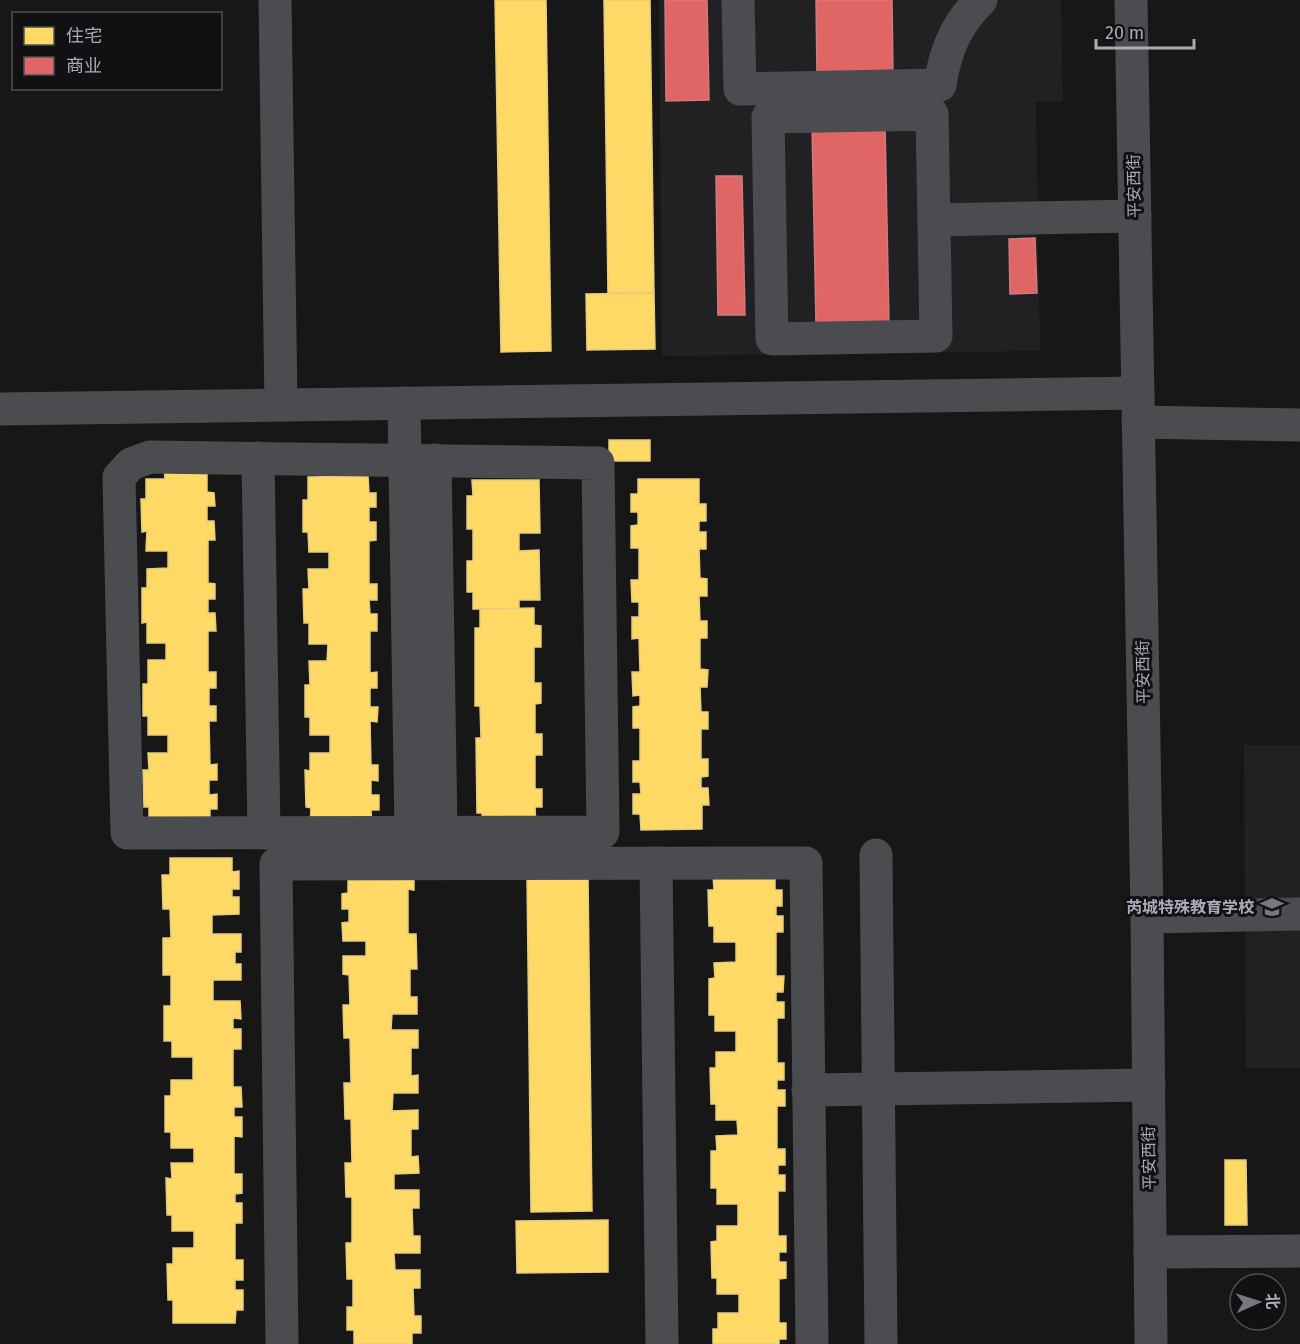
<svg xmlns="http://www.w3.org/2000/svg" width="1300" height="1344" viewBox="0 0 1300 1344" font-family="'Fira Sans','Noto Sans SC',sans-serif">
<rect width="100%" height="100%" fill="#171717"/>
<g fill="#212123">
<polygon points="659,0 1061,0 1063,101 1036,102 1040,351 662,356"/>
<polygon points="1244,745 1300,745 1300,1068 1246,1068"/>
</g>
<g fill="#ffd966" stroke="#e5cc7f" stroke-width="1.5">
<polygon points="495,0 546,0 551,351 501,352"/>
<polygon points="604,0 650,0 654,293 608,293"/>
<polygon points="654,293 655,349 587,350 586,294"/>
<rect x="609" y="440" width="41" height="21"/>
<polygon points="207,466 207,492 214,493 215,506 207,506 207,521 214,521 215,540 208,540 208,583 215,584 215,599 208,599 208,613 215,613 216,631 208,631 208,672 216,672 216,688 209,688 209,706 216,706 216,721 209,721 210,765 217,764 217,780 209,780 209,795 217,794 217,809 210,809 210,826 149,827 149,807 144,807 143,770 149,770 148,753 168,753 168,735 148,735 148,716 143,716 143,684 148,684 148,660 166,660 166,643 147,643 147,622 142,623 142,588 147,588 147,569 168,568 168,551 146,551 147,531 142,532 141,499 146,499 146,479 165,479 164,467"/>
<polygon points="368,476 369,493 376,493 376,507 369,507 369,522 376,522 376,540 369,541 369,584 377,584 377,600 369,600 370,614 377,614 377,631 370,631 370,673 377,672 377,688 370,688 370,707 378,707 377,722 370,721 371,765 378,765 378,781 371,780 371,795 379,795 379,810 371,810 372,827 310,827 311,808 306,807 305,770 310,771 310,753 330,753 330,735 310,735 310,717 305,717 305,685 310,685 309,661 327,661 328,644 309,644 309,623 304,623 303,589 309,589 308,569 329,569 329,552 309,552 308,532 303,532 303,500 308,500 308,477"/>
<polygon points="638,479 699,479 699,504 706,504 706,521 699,521 699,532 706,532 706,549 699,549 700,578 707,579 707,596 699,596 700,621 707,621 707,638 700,638 700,669 708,670 707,687 700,687 701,712 708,712 708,729 701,729 701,759 708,759 708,776 701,777 701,788 708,788 709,805 702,805 702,829 641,830 640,814 633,814 633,794 641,794 640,782 633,782 633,761 640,761 640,728 633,728 633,707 640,706 640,695 633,696 632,672 640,672 639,638 632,639 632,617 639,617 639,602 632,602 631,580 639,580 639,548 631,548 631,526 638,525 638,512 631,512 631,494 638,494"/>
<polygon points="472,480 539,480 540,533 519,533 519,551 539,550 540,600 519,600 519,609 473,609 473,592 467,592 467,561 473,561 473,529 467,529 467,496 473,496"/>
<polygon points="534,608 534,625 541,626 541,647 534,647 534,683 541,683 541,703 535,704 535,734 542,734 542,755 535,755 535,789 542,789 542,807 535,807 536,826 482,826 482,813 477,813 476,738 481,738 480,706 475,706 475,628 480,628 480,609"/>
<polygon points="170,858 232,858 232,872 239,871 239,889 232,889 232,897 239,897 239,914 212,915 212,934 241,934 241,952 235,952 235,964 241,964 241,980 213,980 213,1001 240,1001 241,1019 233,1018 233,1029 241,1029 241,1049 233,1049 233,1087 241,1087 242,1107 234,1107 234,1117 242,1117 242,1137 234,1136 234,1174 242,1174 242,1193 235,1194 235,1203 242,1203 242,1223 235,1223 235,1260 243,1260 243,1280 235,1280 235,1290 243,1290 243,1310 236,1310 235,1323 173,1323 173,1300 168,1300 167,1264 173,1264 173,1248 194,1248 194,1231 172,1231 172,1215 167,1215 166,1178 172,1179 171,1163 194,1163 194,1148 171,1148 171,1132 165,1132 165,1096 171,1096 171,1080 193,1080 193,1057 172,1057 172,1041 164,1041 164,1006 171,1006 171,975 163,975 163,938 171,938 170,909 163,909 162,875 170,875"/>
<polygon points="775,873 775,890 782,890 782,906 776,906 776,916 783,916 783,932 776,932 776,976 784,976 783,992 776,992 776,1002 784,1002 784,1018 777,1018 777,1063 784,1063 784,1080 777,1080 777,1090 785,1090 785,1106 777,1106 777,1149 785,1149 785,1165 778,1165 778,1175 785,1175 785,1191 778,1191 778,1236 786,1236 786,1252 779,1252 779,1262 786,1262 786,1278 779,1279 779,1323 786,1323 786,1339 779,1339 779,1344 713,1344 713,1329 718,1329 718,1313 739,1313 739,1294 717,1294 717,1278 712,1278 711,1242 717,1241 717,1226 738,1226 738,1204 717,1204 717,1188 711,1188 711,1151 717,1151 716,1136 738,1135 737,1120 716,1120 716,1104 711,1104 710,1068 716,1068 716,1052 736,1052 736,1031 715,1031 715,1015 709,1015 709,979 715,978 714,963 736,962 736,942 714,942 714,926 709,926 708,890 714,890 713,874"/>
<polygon points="348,876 414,876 414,890 408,889 408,934 416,934 417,969 410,969 410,997 417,997 417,1014 392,1014 391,1030 418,1030 418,1048 411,1048 411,1076 418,1075 418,1093 393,1093 392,1111 418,1110 418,1129 411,1129 411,1157 418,1156 419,1173 394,1174 394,1190 419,1190 419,1208 412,1208 413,1236 420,1236 420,1253 394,1253 395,1270 420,1270 420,1288 413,1288 414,1316 421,1316 421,1333 412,1333 412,1344 354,1344 354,1330 347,1330 347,1307 353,1307 353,1279 347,1279 346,1243 352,1243 352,1197 346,1197 345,1163 352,1163 351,1119 345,1119 344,1083 351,1083 350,1038 344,1038 343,1005 350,1005 349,975 343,974 343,956 366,956 366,941 343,941 342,923 349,922 349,909 342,909 342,894 348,893"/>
<polygon points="588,877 592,1211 531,1212 527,878"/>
<polygon points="1225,1160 1246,1160 1247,1225 1225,1225"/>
<polygon points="608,1220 608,1272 517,1273 516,1221"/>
</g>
<g fill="#e06666" stroke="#cf7b7f" stroke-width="1.5">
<polygon points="665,0 707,0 709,100 666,101"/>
<polygon points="816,0 892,0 893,73 817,74"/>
<polygon points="885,123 889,323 816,324 812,125"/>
<polygon points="716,176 742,176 745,315 718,315"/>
<polygon points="1035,238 1037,293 1010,294 1009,239"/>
</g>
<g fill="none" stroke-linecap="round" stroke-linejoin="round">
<g stroke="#4b4c50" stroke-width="33">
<polyline points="275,0 281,405"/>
<path d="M738,0L740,89L940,85C945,51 956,24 981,0"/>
<polyline points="1131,0 1147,917 1151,1344"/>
<polygon points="932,114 936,336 772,339 768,117"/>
<polyline points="934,220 1135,216"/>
<polyline points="404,403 411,832"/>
<polyline points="0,409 1138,393"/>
<polyline points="1138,422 1300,425"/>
<polygon points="150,457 598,463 603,832 127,833 119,477 131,464"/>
<polyline points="258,458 264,833"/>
<polyline points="435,460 441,832"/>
<polyline points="876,855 881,1344"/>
<polyline points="656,863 662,1344"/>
<polyline points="1147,917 1300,914"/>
<polyline points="808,1090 1149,1085"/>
<polyline points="1150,1252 1300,1251"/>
<polyline points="282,1344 276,864 806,863 812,1344"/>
</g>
</g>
<defs>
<g id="school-bare" transform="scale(1.8)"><path d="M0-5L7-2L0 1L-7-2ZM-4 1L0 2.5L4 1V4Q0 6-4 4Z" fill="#757880" stroke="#111113" stroke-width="2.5" paint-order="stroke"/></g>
</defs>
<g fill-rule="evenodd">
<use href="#school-bare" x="1272" y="907"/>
</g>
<g text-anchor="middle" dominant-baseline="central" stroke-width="6" stroke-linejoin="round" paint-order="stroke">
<g font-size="16" fill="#a8acb8" stroke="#111113">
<text transform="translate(1134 186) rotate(-91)">平安西街</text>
<text transform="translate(1143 672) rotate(-91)">平安西街</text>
<text transform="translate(1149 1158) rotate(-91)">平安西街</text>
</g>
<g font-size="16" font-weight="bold" fill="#a8acb8" stroke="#111113" text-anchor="end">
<text x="1254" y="907">芮城特殊教育学校</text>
</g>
</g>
<rect x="12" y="12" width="210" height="78" fill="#111113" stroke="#4d4f55" stroke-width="1.5"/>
<rect x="24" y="27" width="30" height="18" fill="#ffd966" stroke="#4d4f55" stroke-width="1.5"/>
<text x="66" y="42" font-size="18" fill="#a8acb8">住宅</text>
<rect x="24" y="57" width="30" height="18" fill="#e06666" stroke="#4d4f55" stroke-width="1.5"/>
<text x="66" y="72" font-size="18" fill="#a8acb8">商业</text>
<g transform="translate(1258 1302) rotate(87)"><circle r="28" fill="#111113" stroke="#4d4f55" stroke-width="1.5"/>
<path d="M0-4.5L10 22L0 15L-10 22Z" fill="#757880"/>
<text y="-9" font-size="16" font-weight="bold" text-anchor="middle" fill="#a8acb8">北</text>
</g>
<path d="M1096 39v9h98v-9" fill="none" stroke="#a8acb8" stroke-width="3"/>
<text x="1105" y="39" font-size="18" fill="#a8acb8" stroke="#111113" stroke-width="4.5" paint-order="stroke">20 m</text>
</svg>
